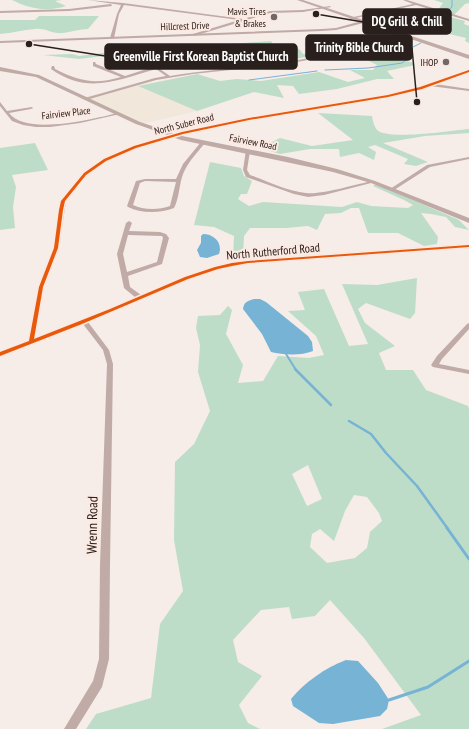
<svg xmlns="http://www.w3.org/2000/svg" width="469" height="729" viewBox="0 0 469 729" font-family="'PT Sans Narrow',sans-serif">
<rect width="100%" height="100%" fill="#f6ece8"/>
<polygon fill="#f1e7da" points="138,86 197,111 137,125 79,98"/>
<g fill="#beddc8" fill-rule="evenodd">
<path d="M12,0H62L55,1L66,6C47,12 30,9 12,0Z"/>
<polygon points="434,0 469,0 469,3 465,4 454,15 438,10 443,3"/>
<polygon points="424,11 429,11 465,21 464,24 469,26 469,43 465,41 466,38 432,30 431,27 414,20 416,18 428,21 441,19"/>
<path d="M39,16H99L88,29C78,29 66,34 57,33C49,32 44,28 35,29C23,30 12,33 0,34V20H35Z"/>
<path d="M271,41L277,50L299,49L303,54L318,52L304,43C310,43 333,47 337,50L277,63L270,53L244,58L236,52L187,53L188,59L182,66L166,58L103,56L79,59L43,55L72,54L79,56L103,53H122L124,49L158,48L160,51L202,49L204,46Z"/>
<polygon points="353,53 411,62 415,65 387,71 394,79 377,79 337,89 299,94 293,86 277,85 284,98 254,92 197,111 138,86 197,74 220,81 237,79 261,81 319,72 348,82 365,78 350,70 373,70 377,65"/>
<path d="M318,113L372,116C373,121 374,129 380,132C399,139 447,131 469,129V133L425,136L383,143L428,162L416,166L404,164L408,159L375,145L368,147L376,152L374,160L359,153L340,157L339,149H310L280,154L260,148L280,138L312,146L353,140Z"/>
<polygon points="35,143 48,170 12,175 16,187 13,207 15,228 0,230 0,148"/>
<polygon points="210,162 241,168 244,176 252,181 247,194 241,194 238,199 249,206 263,202 342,207 357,202 371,206 408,208 413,205 404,200 373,186 376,184 459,220 469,230 455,227 446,217 431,214 421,213 438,237 437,244 424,246 398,233 368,233 359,208 351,208 341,213 325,214 317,230 308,226 286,228 250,228 244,236 243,258 233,259 234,236 214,227 194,225"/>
<path d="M417,278L415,313L410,319L366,303L358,309L365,323L395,346L379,353L386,370H413L426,390L468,406L469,409V729H382L421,715L364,638L330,600L315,616L292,619L289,607L261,610L233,640L238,662L262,676L239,705L248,723L260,729H86L96,714L151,698L160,624L183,591L174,540L175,462L194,444L210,411L198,372L200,345L196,328L198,316L220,315L228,306L232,310L226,334L243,365L238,383L263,381L278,356L309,358L324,355L316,336L288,311L305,310L298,292L324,289L349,346L368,344L342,284L377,285ZM308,465L322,499L307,506L292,474ZM354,495L367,497L379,513L382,521L370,532L367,548L355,558L327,563L310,547L312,534L320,529L334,541L345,511Z"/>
</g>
<g fill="#77b3d4">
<path d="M203,234C214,234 223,243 219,254L207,258L200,257L197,250L201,243V236Z"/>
<path d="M254,299H260L266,302L308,336L312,342L313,351C301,356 283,355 271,352L262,334L243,309C244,302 247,301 254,299Z"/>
<path d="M346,660L358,661L378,683L389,700L387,709L380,716L333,724L319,723L293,706L291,699C305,682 325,668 346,660Z"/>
</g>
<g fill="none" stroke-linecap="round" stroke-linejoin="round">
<g stroke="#77b3d4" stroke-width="1">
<polyline points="452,0 452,7 446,12 452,13"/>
<polyline points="429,32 439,28 436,26 437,19 449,16"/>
<polyline points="325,70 368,68 402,63 406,60 411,48 421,43"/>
<polyline points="249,80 317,71"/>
</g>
<polyline stroke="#77b3d4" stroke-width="2" points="286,354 296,370"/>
<g stroke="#77b3d4" stroke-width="2.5">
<polyline points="295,369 331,405"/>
<polyline points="349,421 371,434 386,453 417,486 448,529"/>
</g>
<g stroke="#77b3d4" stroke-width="3">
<polyline points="447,528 469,559"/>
<polyline points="389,700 428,687 469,661"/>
</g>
<g fill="#c0aba7" fill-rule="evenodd">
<polygon points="88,0 123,3 243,19 270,11 303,10 330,6 331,7 303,12 270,13 194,36 193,34 239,20 124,5 119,14 114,38 112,39 110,38 117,14 121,5"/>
<polygon points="403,0 407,0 469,19 469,21 416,5 351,19 349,18 413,4"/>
<polygon points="111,4 112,6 69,11 0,13 0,11 69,9"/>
<path d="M405,31L408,32L319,58L286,64L193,74L156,80L86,100L84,99L85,98L155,78L166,76L156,69C117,80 88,95 51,69L52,66H54L55,69C79,81 94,85 121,77L93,66V62H95L96,64L125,76L153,67L147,63L148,61L170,76C209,69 248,68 286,62C327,56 366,43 405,31Z"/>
<path d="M469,70V72L435,84L469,89V91L430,86L388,97L249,120L183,134L137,148L107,161L87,175L66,201L59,248L44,287L35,338L136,298L124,288L117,254L126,223L129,221L132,223L129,231L160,232L166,234L169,238L162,264L128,276L130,287L141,295C176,280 210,266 248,260L469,244V248L248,264C211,269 179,283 145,298C126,306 107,314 88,322L109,350L113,364L110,565L109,659L102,687L76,729H64L93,681L99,659L100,565L107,364L103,350L83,324L0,356V352L28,341L38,287L53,248L60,201L83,173L103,159L133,146L182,132L249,118L388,95L420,87ZM128,235L162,236L163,238L157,262L127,272L123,254Z"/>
<path d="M0,102L7,111L32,107L33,108L31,109L9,113C26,136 93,119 118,113L120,114L80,123L50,127H36L23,125L12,121L0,106Z"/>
<path d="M201,142L205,143C196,154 186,164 182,177C179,187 179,198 174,208C161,213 141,214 128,207L127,206L136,181L145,179H176L183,164ZM145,181L176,182L170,206C159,210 143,210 133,205L140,183Z"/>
<path d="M246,150L250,151L247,170L250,175C268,181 287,191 306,193C322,195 356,184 373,181L375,182L324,195L308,197L294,194L246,177L243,170Z"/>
<polygon points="469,157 469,159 430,167 394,190 390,189 427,165"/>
<polygon points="469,323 469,329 442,359 439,364 469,370 469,374 433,367 431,365 437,356 467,324"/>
</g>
<g fill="#bfaaa6" fill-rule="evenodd">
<polygon points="369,19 371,21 336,30 322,31 0,43 0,41 322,29 336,28"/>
<polygon points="0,67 39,75 140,122 182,136 288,157 337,169 375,181 469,218 469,223 371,183 333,172 181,140 136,124 36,77 0,71"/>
</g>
<polygon fill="#c0aba7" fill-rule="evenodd" points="297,0 303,0 469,55 469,59"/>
<g stroke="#fce9e2" stroke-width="3">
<polygon id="cycleway" points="469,70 469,72 422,89 388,97 249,120 183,134 136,148 106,161 86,175 65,201 63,210 58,248 43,287 34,339 110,309 185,277 215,267 232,263 248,261 469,245 469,247 248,263 232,266 218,269 188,279 82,324 0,356 0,352 29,341 39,287 54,248 59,210 61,201 84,173 104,159 134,146 182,132 249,118 388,95 420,87"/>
</g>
<use href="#cycleway" fill="#e8590c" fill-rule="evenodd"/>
</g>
<g fill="#716764" stroke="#fce9e2" stroke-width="1.5">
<circle cx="274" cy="17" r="4"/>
<circle cx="446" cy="62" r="4"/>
</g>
<g text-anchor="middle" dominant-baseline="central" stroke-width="4" stroke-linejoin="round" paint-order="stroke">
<g font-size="10" fill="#29201d" stroke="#fce9e2" text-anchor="end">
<text x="266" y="11">Mavis Tires<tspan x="266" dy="12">&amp; Brakes</tspan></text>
<text x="438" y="62">IHOP</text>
</g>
<g font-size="10" fill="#29201d" stroke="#fce9e2">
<text transform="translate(185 26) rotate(-2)">Hillcrest Drive</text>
<text transform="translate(66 113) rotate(-7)">Fairview Place</text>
<text transform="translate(184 124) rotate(-14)">North Suber Road</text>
<text transform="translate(253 142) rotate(11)">Fairview Road</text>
</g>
<g font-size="12" fill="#29201d" stroke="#fce9e2">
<text transform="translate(273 251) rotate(-5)">North Rutherford Road</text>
</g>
<g font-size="14" fill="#29201d" stroke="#fce9e2">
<text transform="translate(92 525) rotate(-89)">Wrenn Road</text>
</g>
</g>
<path fill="none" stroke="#29201d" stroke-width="1.5" d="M316 14L363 22M417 102L412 48M29 44L105 56"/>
<g fill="#29201d" stroke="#fce9e2" stroke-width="1.5">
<circle cx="316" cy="14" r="4"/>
<circle cx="417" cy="102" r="4"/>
<circle cx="29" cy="44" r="4"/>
</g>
<g fill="#29201d" stroke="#29201d" stroke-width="1.5">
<rect x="363" y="9" width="88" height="25" rx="4"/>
<rect x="306" y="35" width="106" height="25" rx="4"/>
<rect x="105" y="44" width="192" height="25" rx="4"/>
</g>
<g font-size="13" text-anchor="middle" font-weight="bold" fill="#fff">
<text x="407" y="26">DQ Grill &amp; Chill</text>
<text x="359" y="52">Trinity Bible Church</text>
<text x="201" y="61">Greenville First Korean Baptist Church</text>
</g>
</svg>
